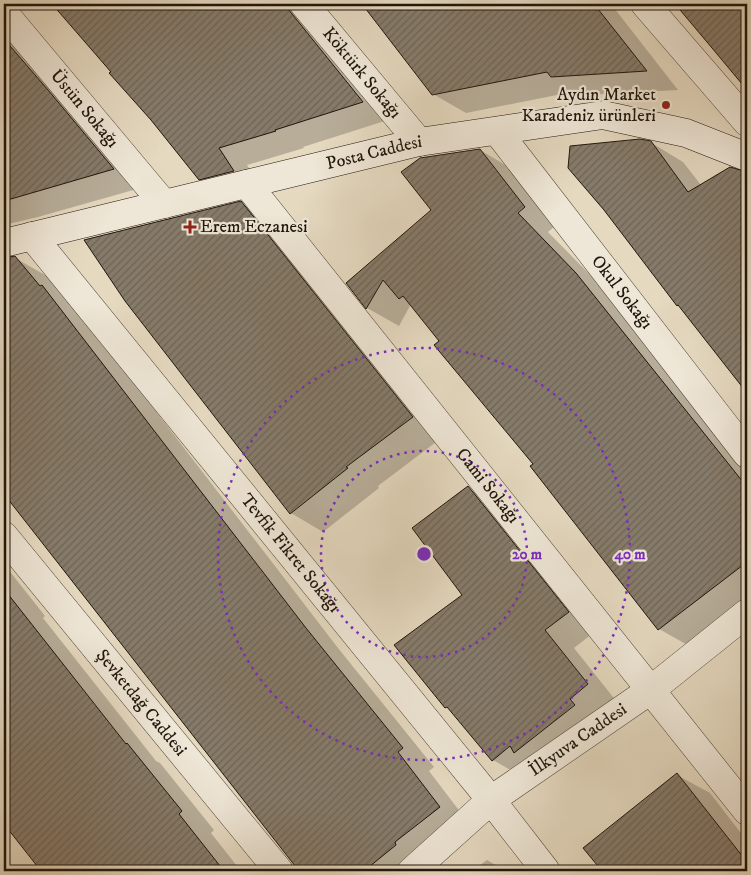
<svg xmlns="http://www.w3.org/2000/svg" width="751" height="875" viewBox="0 0 751 875" font-family="'IM FELL DW Pica',serif">
<defs>
<pattern id="building-hatch" width="6" height="6" patternUnits="userSpaceOnUse" patternTransform="scale(1.25)"><rect width="6" height="6" fill="#867b6a"/><path d="M-1 1l2-2M0 6l6-6M5 7l2-2" fill="none" stroke="#6d6456"/></pattern>
</defs>
<rect width="100%" height="100%" fill="#e5d9c0"/>
<filter id="stains"><feTurbulence type="fractalNoise" baseFrequency=".004" numOctaves="4"/><feColorMatrix values="0 0 0 0 .2 0 0 0 0 .09 0 0 0 0 .02 0 0 0 .5 -.17"/></filter>
<radialGradient id="worn" r=".72"><stop offset=".6" stop-color="#630" stop-opacity="0"/><stop offset="1" stop-color="#630" stop-opacity=".3"/></radialGradient>
<g fill="#0003">
<polygon points="53,4 298,4 391,119 303,147 304,148 247,165 262,188 229,196 200,179 113,72"/>
<polygon points="364,4 611,4 678,90 585,95 577,91 466,113 433,94"/>
<polygon points="677,4 747,4 747,82 729,66"/>
<polygon points="4,19 144,187 38,217 4,225"/>
<polygon points="650,142 683,162 701,185 730,168 747,173 747,391 683,308 678,305"/>
<polygon points="480,150 512,169 555,226 548,232 608,293 747,469 747,604 691,647 659,629 441,341 411,304 399,326 367,308 348,284 433,210"/>
<polygon points="241,203 274,222 444,436 378,486 379,488 323,532 291,513"/>
<polygon points="15,258 47,276 74,305 338,648 434,767 429,771 471,826 418,871 301,871 4,492 4,259"/>
<polygon points="468,488 498,505 597,630 574,648 617,702 523,777 493,760 450,709 446,707 464,595"/>
<polygon points="4,564 45,616 43,618 156,761 160,763 214,830 211,833 241,871 43,871 4,821"/>
<polygon points="677,775 710,793 747,841 747,871 603,871 585,848"/>
<polygon points="487,860 506,871 472,871"/>
</g>
<g fill="url(#building-hatch)" stroke="#1f150c">
<polygon points="52,4 284,4 363,102 275,130 276,131 219,148 234,171 199,180 151,120 109,73 111,72"/>
<polygon points="362,4 594,4 647,71 551,77 547,72 432,95"/>
<polygon points="675,4 747,4 747,90 712,48"/>
<polygon points="4,39 48,90 114,169 4,201"/>
<polygon points="640,139 651,141 688,192 730,167 747,172 747,393 678,305 677,306 604,210 568,168 570,146"/>
<polygon points="480,149 525,207 518,213 576,273 747,487 747,562 658,630 530,466 533,464 434,345 439,341 403,296 399,299 383,280 366,309 346,283 431,210 401,172 420,158"/>
<polygon points="241,201 413,417 346,467 348,468 290,514 125,301 84,240"/>
<polygon points="15,256 40,286 42,285 306,628 403,748 398,752 440,807 395,842 396,845 364,871 299,871 4,494 4,258"/>
<polygon points="468,486 569,612 545,630 588,684 570,699 575,705 514,753 510,746 492,761 447,707 445,708 394,645 462,595 412,528"/>
<polygon points="4,589 126,744 127,743 182,811 179,814 224,871 41,871 4,824"/>
<polygon points="677,773 747,862 747,871 602,871 583,848"/>
</g>
<g fill="none" stroke-linecap="round" stroke-linejoin="round">
<g stroke="#504639" stroke-width="29">
<g id="street">
<path id="s1" d="M304,4L419,142"/>
<polyline points="645,4 747,122"/>
<path id="s2" d="M4,13L164,204"/>
<path id="s3" d="M497,131L747,454"/>
<path id="s4" d="M247,184L747,811"/>
<path id="s5" d="M32,236L491,800L546,871"/>
<path id="s6" d="M4,536L279,871"/>
<path id="s7" d="M412,871L491,800L652,689L747,613"/>
</g>
</g>
<g stroke="#1f150c" stroke-width="29">
<g id="secondary">
<path id="s8" d="M4,243L419,142L603,115L686,133L747,157"/>
</g>
</g>
<use href="#street" stroke="#eee6d6" stroke-width="28"/>
<use href="#secondary" stroke="#eee6d6" stroke-width="28"/>
</g>
<g fill="none" stroke="#7b2cbf" stroke-width="2.5" stroke-dasharray="2.5 5">
<circle cx="424" cy="554" r="103"/>
<circle cx="424" cy="554" r="206"/>
</g>
<g fill="#8f2418" stroke="#eee6d6" stroke-width="2">
<circle cx="666" cy="105" r="5"/>
<path d="M187.5 219.5h5v5h5v5h-5v5h-5v-5h-5v-5h5z"/>
</g>
<g text-anchor="middle" dominant-baseline="central" stroke-width="4.5" stroke-linejoin="round" paint-order="stroke">
<g font-size="18" fill="#1f150c" stroke="#eee6d6">
<text stroke="none"><textPath href="#s1" startOffset="90">Köktürk Sokağı</textPath></text>
<text stroke="none"><textPath href="#s2" startOffset="125">Üstün Sokağı</textPath></text>
<text stroke="none"><textPath href="#s8" startOffset="381">Posta Caddesi</textPath></text>
<text stroke="none"><textPath href="#s3" startOffset="204">Okul Sokağı</textPath></text>
<text stroke="none"><textPath href="#s4" startOffset="386">Cami Sokağı</textPath></text>
<text stroke="none"><textPath href="#s5" startOffset="409">Tevfik Fikret Sokağı</textPath></text>
<text stroke="none"><textPath href="#s6" startOffset="216">Şevketdağ Caddesi</textPath></text>
<text stroke="none"><textPath href="#s7" startOffset="212">İlkyuva Caddesi</textPath></text>
</g>
<g font-size="18" fill="#1f150c" stroke="#eee6d6" text-anchor="end">
<text x="656" y="95">Aydın Market<tspan x="656" dy="21">Karadeniz ürünleri</tspan></text>
<text x="200" y="227" text-anchor="start">Erem Eczanesi</text>
</g>
</g>
<circle cx="424" cy="554" r="8" fill="#7b2cbf" stroke="#eee6d6" stroke-width="2.5"/>
<g font-size="15" text-anchor="middle" font-weight="bold" fill="#7b2cbf" stroke="#eee6d6" stroke-width="4.5" stroke-linejoin="round" paint-order="stroke">
<text x="527" y="559">20 m</text>
<text x="630" y="559">40 m</text>
</g>
<rect width="751" height="875" fill="none" stroke="#e5d9c0" stroke-width="20"/>
<rect x="5" y="5" width="741" height="865" fill="none" stroke="#1f150c" stroke-width="2.5"/>
<rect x="10" y="10" width="731" height="855" fill="none" stroke="#1f150c"/>
<rect width="100%" height="100%" filter="url(#stains)"/>
<rect width="100%" height="100%" fill="url(#worn)"/>
</svg>
